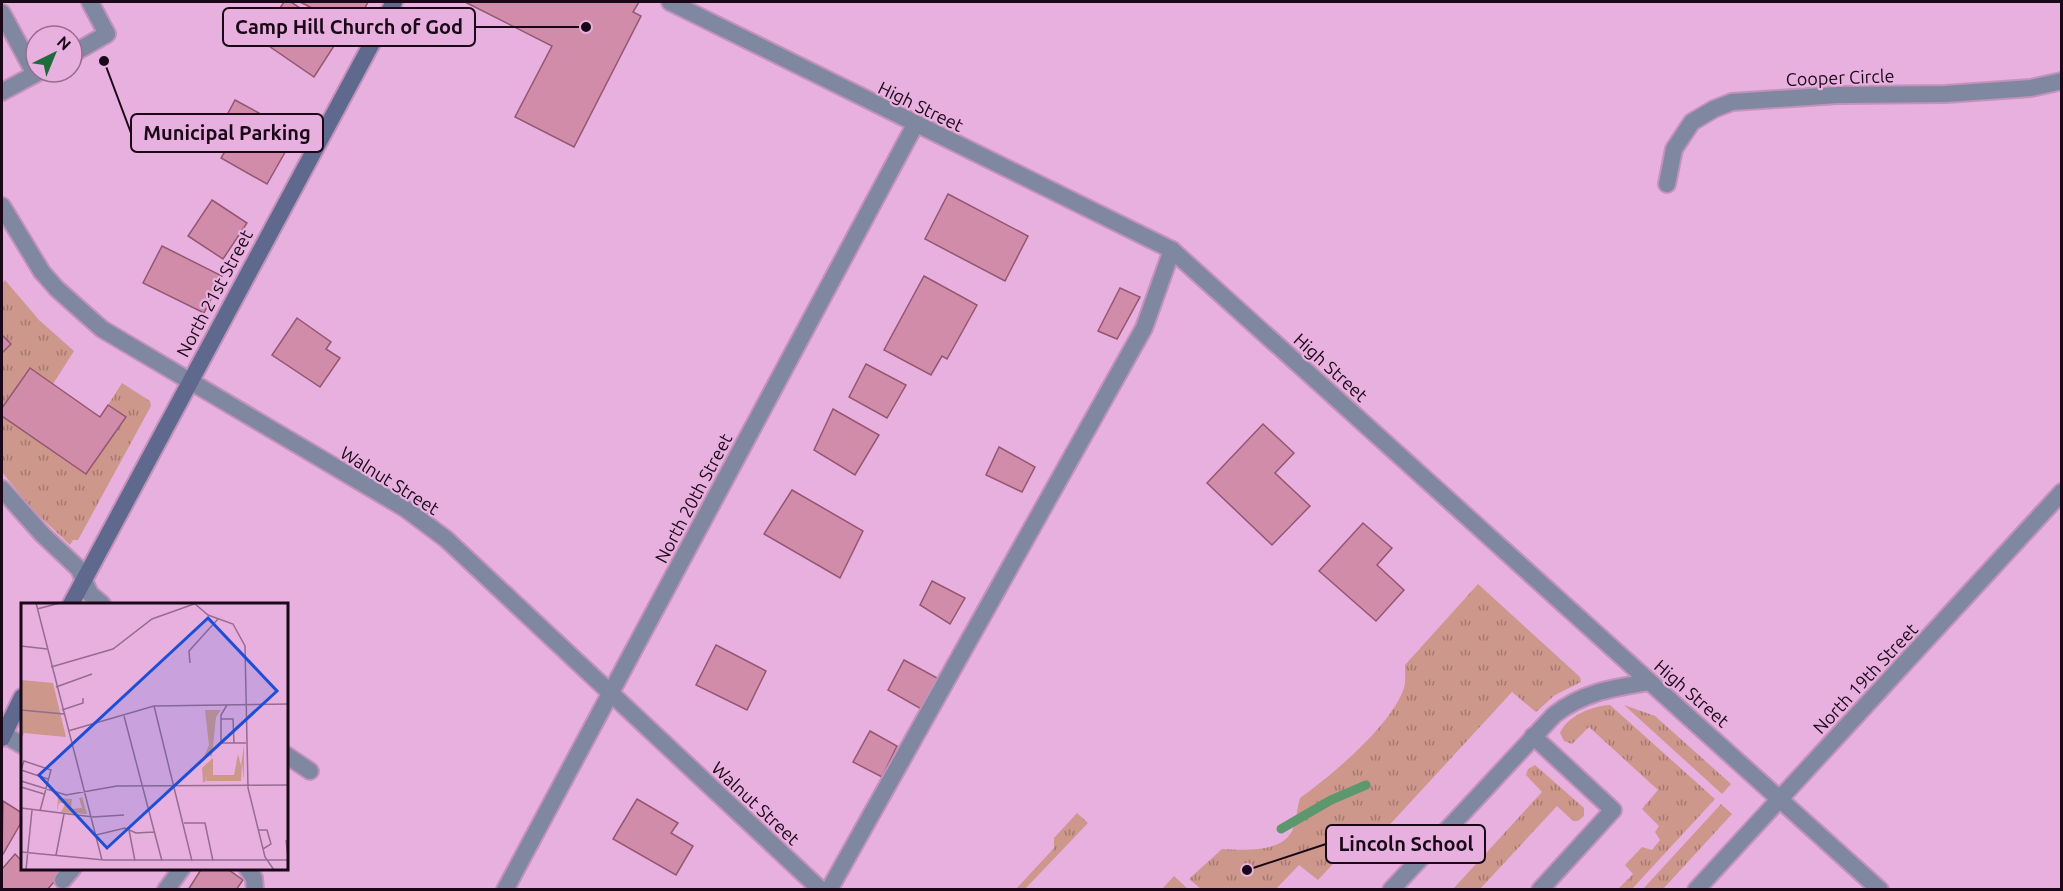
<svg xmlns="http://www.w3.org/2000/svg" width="2063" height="891" viewBox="0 0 2063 891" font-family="Ubuntu,sans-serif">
<defs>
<pattern id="grass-tufts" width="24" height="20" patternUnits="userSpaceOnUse" patternTransform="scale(1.5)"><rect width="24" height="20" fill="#cd978b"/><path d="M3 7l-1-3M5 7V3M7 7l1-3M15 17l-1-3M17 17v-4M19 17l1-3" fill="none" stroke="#a67971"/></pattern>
</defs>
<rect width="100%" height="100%" fill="#e8b0df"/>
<g fill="url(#grass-tufts)">
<polygon points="5,280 39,320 74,351 53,384 29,368 2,408 2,353 11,344 2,335 2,284"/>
<polygon points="122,383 150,401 151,406 78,540 73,540 70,545 31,508 2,472 2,416 86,474 125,417 108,405"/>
<path d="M1478,584L1580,677L1581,682L1555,695L1536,712L1512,692L1371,845L1360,835L1318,880L1299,865L1276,889H1201L1189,879L1222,849C1244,850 1286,854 1294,826C1297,817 1297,808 1300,798C1332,775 1391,726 1404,688C1406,681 1405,671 1405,665Z"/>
<path d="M1610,705L1715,799L1632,889H1618L1633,874L1625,865L1642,847L1652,850L1660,840L1655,832L1659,826L1642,809L1658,790L1589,727L1572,744L1564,741L1560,733C1567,716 1592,706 1610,705Z"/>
<polygon points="1624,705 1655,716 1731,784 1722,794"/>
<polygon points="1535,765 1584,808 1584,816 1578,821 1573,821 1557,806 1480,889 1453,889 1542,792 1526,775 1528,769"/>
<polygon points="1721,804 1732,814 1663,889 1643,889"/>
<polygon points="1077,813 1088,823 1025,889 1016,889 1054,848 1054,838"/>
<polygon points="1174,876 1188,889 1162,889"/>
</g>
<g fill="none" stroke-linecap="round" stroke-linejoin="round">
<polyline stroke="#5c976d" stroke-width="9" points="1281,829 1331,800 1366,785"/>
</g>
<g fill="#d08ca9" stroke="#945672" stroke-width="1.5">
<polygon points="284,2 291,2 341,35 314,77 266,44 276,27 270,23"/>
<polygon points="300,2 368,2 354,29"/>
<polygon points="465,2 639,2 633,12 641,16 574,147 515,117 552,46"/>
<polygon points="235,100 296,133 267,184 221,158 232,140 218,132"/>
<polygon points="948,194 1028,236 1005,281 925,239"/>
<polygon points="212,200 247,223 223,259 188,236"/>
<polygon points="162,246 222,276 204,313 143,283"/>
<polygon points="924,276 977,305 947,359 942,356 931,375 884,350"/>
<polygon points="1120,288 1140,297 1117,339 1098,331"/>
<polygon points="297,318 331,342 326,349 340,358 320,387 272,355"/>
<polygon points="2,335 11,344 2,353"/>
<polygon points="866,364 906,385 887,418 849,397"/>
<polygon points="30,368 100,417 108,405 126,417 86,474 2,416 2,408"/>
<polygon points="833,409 879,435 855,475 814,450"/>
<polygon points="1263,424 1294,453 1275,473 1310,506 1272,545 1207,483"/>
<polygon points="999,447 1035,467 1022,492 986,475"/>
<polygon points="792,490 863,531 840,578 764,534"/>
<polygon points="1363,523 1392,548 1377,565 1404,590 1376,621 1319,571"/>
<polygon points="932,581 965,598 950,624 920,605"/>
<polygon points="716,645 766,671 747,710 696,685"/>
<polygon points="904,660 939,679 923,710 888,690"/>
<polygon points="870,731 897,746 882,777 853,762"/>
<polygon points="637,799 678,823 671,833 693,846 676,875 613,839"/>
<polygon points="3,801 22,813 22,821 2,856"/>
<polygon points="15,854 22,861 22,868 66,868 47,890 2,890 2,869"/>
<polygon points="202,868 226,868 243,880 236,890 188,890"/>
</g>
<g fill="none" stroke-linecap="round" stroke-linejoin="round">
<g stroke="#c392bb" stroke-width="20">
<g id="service">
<polyline points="2,13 35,74"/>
<polyline points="72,54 107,34 90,2"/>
<polyline points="2,92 39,72"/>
<polyline points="2,489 42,534 79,569 90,594 102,604"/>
<polyline points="3,734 22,745"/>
<polyline points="1533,736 1613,810 1540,890"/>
<polyline points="286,755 310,771"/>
<polyline points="247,868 254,878 255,890"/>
<polyline points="63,880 73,868"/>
<polyline points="166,890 182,868"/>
<polyline points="829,890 1144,328 1172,250"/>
<path d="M1391,890L1554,715C1583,692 1613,688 1649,682"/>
</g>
</g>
<g stroke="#c392bb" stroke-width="20">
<g id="minor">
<polyline points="670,2 1172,250 1880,890"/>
<polyline points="1667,184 1674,149 1692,122 1714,109 1732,102 1838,95 1946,94 2031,88 2062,81"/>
<polyline points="2,206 42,272 57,289 102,329 406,509 446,539 821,890"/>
<polyline points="505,890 915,125"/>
</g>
</g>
<g stroke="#c392bb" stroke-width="20">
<polyline id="tertiary" points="1696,890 2062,492"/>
</g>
<g stroke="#c392bb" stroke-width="20">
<g id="secondary">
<polyline points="71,604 394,2"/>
<polyline points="2,738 22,697"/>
</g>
</g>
<use href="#service" stroke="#8087a1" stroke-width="16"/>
<use href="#minor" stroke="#8087a1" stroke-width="16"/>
<use href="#tertiary" stroke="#8087a1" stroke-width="16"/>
<use href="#secondary" stroke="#5f698e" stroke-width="16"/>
</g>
<g text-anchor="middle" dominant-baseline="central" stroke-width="4.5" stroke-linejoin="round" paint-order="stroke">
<g font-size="18" fill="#1a0718" stroke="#e8b0df">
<text transform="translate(1840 77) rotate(-2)">Cooper Circle</text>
<text transform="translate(921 106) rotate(26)">High Street</text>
<text transform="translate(214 293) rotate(-62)">North 21st Street</text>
<text transform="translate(1331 367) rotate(42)">High Street</text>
<text transform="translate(390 480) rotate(32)">Walnut Street</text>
<text transform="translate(693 498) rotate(-62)">North 20th Street</text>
<text transform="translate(1865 678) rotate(-47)">North 19th Street</text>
<text transform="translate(1692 693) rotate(41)">High Street</text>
<text transform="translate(756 803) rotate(43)">Walnut Street</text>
</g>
</g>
<g transform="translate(21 603)">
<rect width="267" height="267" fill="#e8b0df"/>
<path d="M184,107H200L195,114L191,153L183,154L188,142ZM223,142V177L221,160L220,178H185L186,171L184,179L221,180L178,179H182L181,165L192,155V172H213L217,151L220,163ZM61,194L66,211L40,209L45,200H38L36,208L37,195L51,196L50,206L61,205L58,195Z" fill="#cd978b"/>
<path d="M0,77L32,80L45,134L3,130L0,137Z" fill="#cd978b"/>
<path fill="none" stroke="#966c8f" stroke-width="1.5" d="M15,0L81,257M173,0L187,12L212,21L224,43L227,185L244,254L253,267M16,6L39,0M0,43L26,46M169,60L168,48L197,16M30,64L92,46L131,16L173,1M35,84L71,71M206,102L200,112V140H225M133,103L171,258M0,107L43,111M41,107L62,100V95M103,113L141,258M200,116H212L213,140M47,128L133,103L267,101M0,167L3,158L30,167L19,208M0,167L27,176M0,178L45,192L96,183L267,182M0,184L23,191M0,205L72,214L103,212M163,220H184L192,258M108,227L114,258M238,227H246L250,241L242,246M75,232L104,225L115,230L133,229M265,237L267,255M0,249L83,257H267M35,252L43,211M5,267L11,207M153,267H172"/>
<path fill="#1d4ed8" fill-opacity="0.15" stroke="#1d4ed8" stroke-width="3" d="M187,15L256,88L86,245L18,172Z"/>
<rect width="267" height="267" fill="none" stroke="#1a0718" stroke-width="3"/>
</g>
<path fill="none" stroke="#1a0718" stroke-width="2" d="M586 27L475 27M104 61L131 133M1247 870L1326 844"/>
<g fill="#1a0718" stroke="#e8b0df" stroke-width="2">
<circle cx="586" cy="27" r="6"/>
<circle cx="104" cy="61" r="6"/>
<circle cx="1247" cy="870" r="6"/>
</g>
<g fill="#e8b0df" stroke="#1a0718" stroke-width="2">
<rect x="223" y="8" width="252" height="38" rx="6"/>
<rect x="131" y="114" width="192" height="38" rx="6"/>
<rect x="1326" y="825" width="159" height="38" rx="6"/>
</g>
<g font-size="20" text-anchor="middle" font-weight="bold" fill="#1a0718">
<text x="349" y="34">Camp Hill Church of God</text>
<text x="227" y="140">Municipal Parking</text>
<text x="1406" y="851">Lincoln School</text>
</g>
<rect width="2063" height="891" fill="none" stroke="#1a0718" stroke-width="6"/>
<g transform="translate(54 54) rotate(43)"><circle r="28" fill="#e8b0df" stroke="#966c8f" stroke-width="1.5"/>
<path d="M0-4.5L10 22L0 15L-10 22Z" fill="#1e6c3c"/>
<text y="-9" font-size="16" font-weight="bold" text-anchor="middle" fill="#1a0718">N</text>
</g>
</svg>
